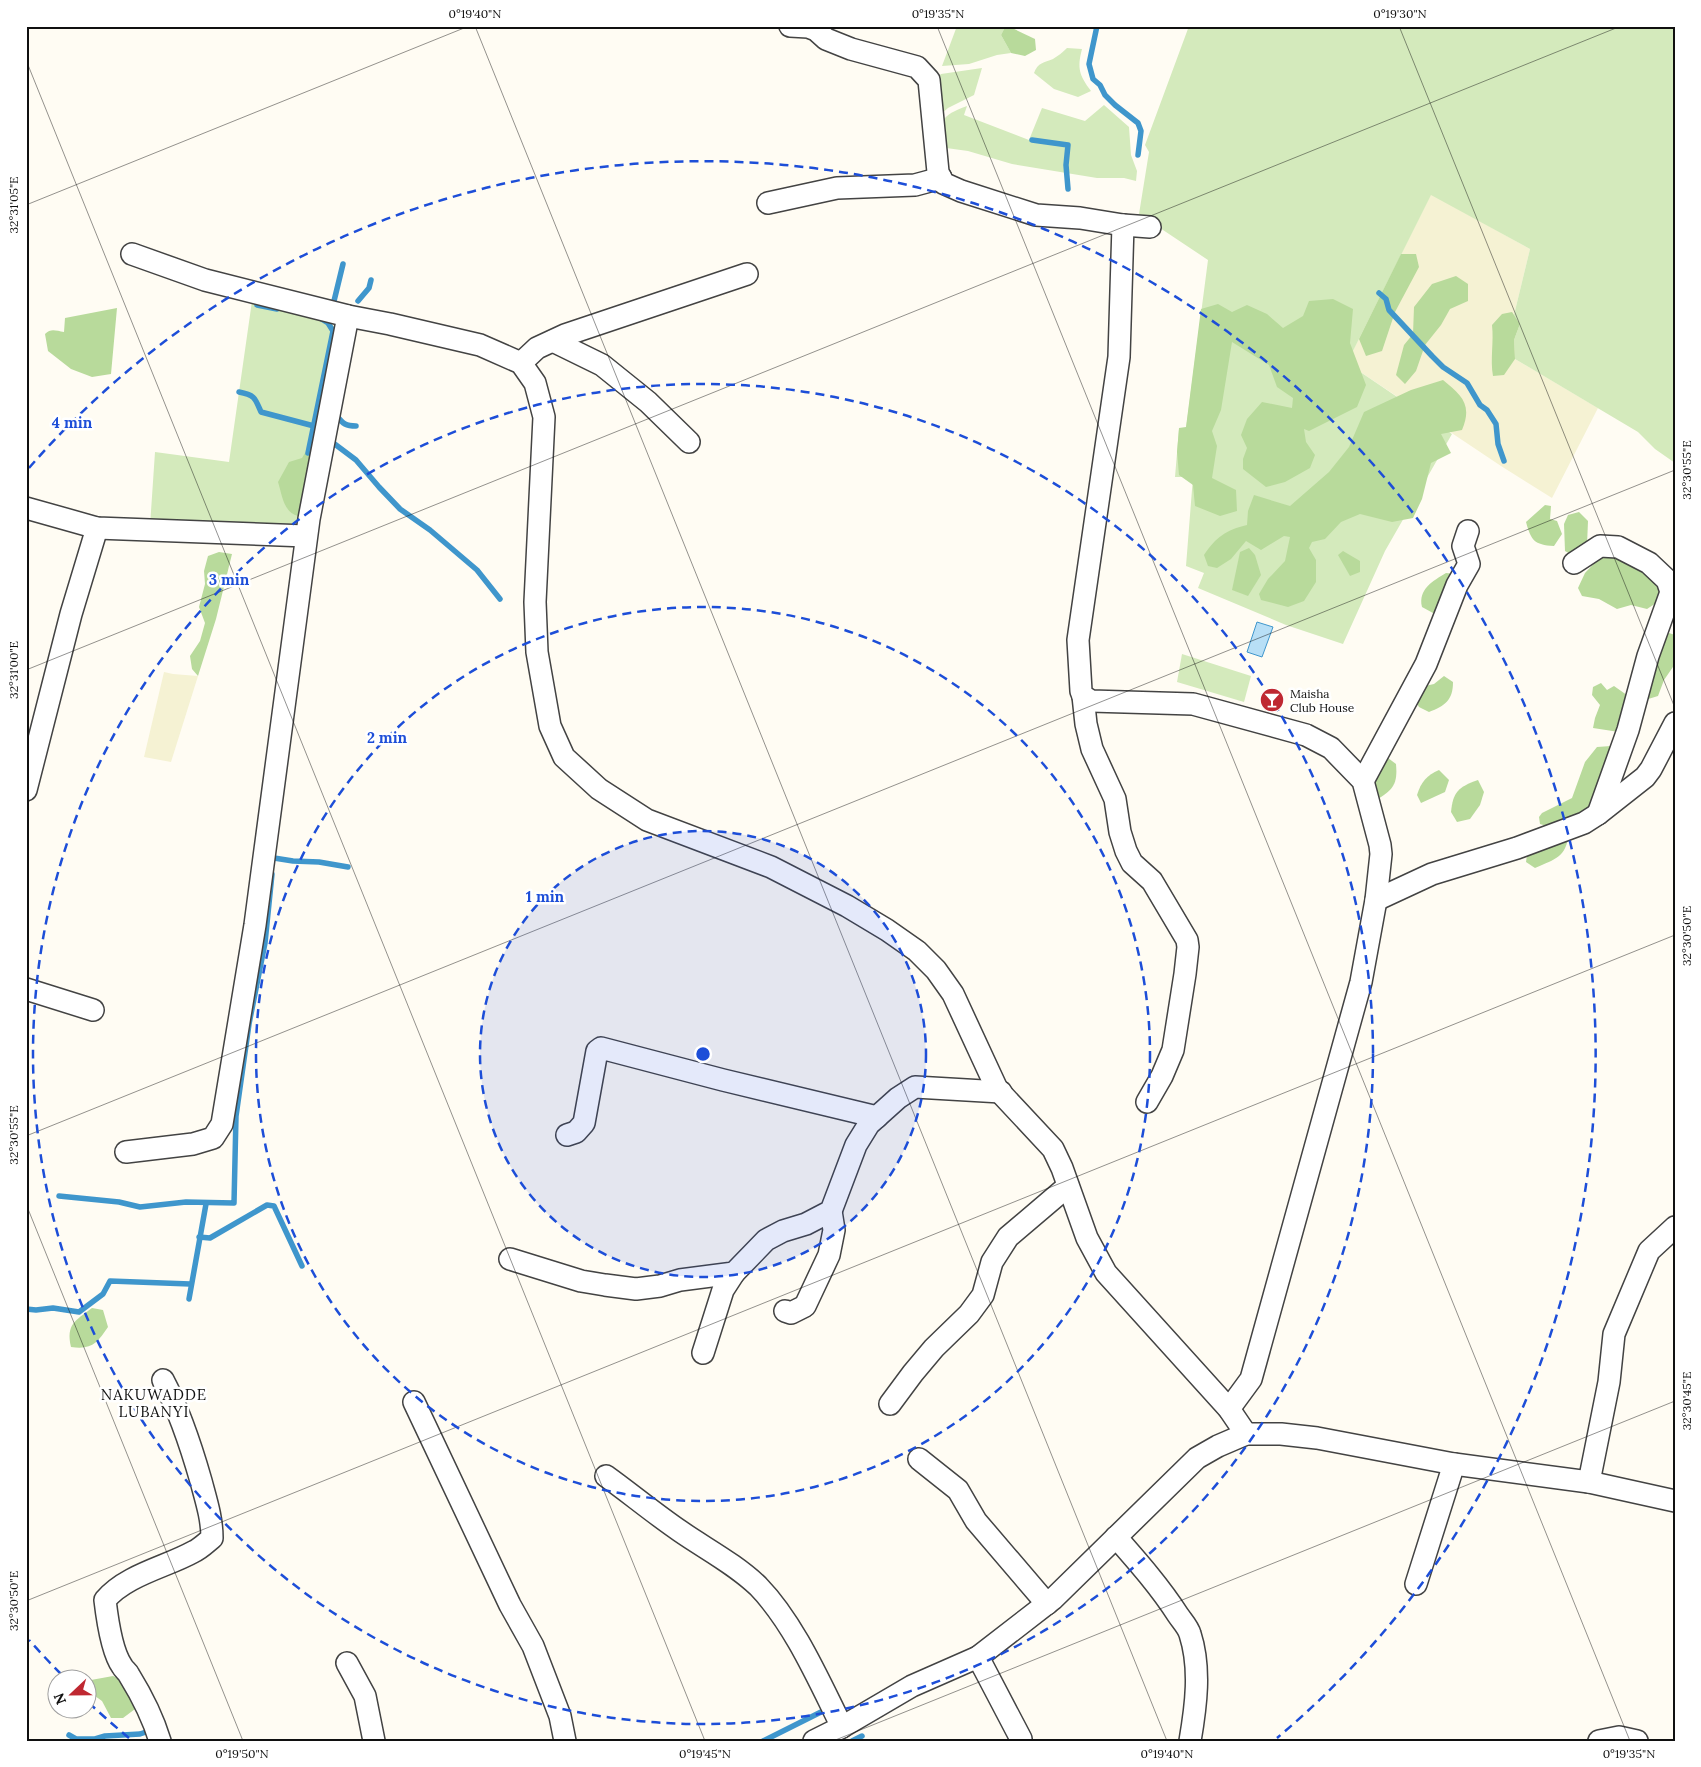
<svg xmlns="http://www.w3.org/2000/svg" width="1701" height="1767" viewBox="0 0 1701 1767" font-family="Lora,serif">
<rect width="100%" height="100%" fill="#fffcf3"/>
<g fill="#f5f2d3">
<polygon points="1431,194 1530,249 1514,315 1515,359 1598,408 1552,498 1501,466 1347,363 1399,258 1416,254 1401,254"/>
<polygon points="164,672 173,674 198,676 171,762 144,757"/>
</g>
<g fill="#d4eabc">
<polygon points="957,26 990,26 1004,29 1001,35 1011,53 997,55 969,64 942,66"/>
<polygon points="1189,26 1675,26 1675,463 1655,449 1638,432 1515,359 1514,340 1520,324 1514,315 1530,249 1431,195 1347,363 1452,434 1385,551 1343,644 1286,625 1198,588 1204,573 1186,566 1193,477 1175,477 1179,429 1186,429 1208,260 1139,214 1149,152 1145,145"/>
<path d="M1067,48L1082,49C1077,68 1079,75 1091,91L1078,97L1054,89L1034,73C1038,62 1044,63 1053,59C1058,56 1063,52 1067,48Z"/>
<polygon points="982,68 974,95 948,108 940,115 936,79 941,74"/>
<path d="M1104,105L1129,127L1131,155L1137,171L1136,181L1124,178H1097L1012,164L968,151L939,147C941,120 940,116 967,106L964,115L1029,140L1042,108L1085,121Z"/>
<polygon points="252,301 329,320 336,329 298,529 150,526 155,452 229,462"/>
<polygon points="1182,654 1251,676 1244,702 1177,682"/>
</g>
<g fill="#b8da9b">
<polygon points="1010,27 1035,39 1036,50 1025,56 1011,53 1001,35 1004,29"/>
<polygon points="1401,254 1416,254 1419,267 1395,312 1382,351 1366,356 1359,339"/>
<polygon points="1456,276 1468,284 1468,301 1450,309 1441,325 1425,345 1416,371 1405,384 1396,375 1404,345 1413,334 1414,307 1432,284"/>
<polygon points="1333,299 1353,309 1350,343 1366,385 1357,407 1309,431 1304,429 1306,442 1315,455 1310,468 1285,482 1266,487 1243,469 1243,459 1247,448 1241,435 1247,419 1262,402 1292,408 1293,398 1277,387 1269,365 1232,342 1221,410 1212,431 1217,446 1212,478 1236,490 1237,511 1220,516 1195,506 1193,485 1179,475 1177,452 1179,428 1186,427 1201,309 1218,304 1232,312 1247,305 1267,314 1283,328 1303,316 1309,301"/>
<path d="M117,308L111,374L92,377L71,369L48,351L45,334C51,328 56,331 64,332L65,318Z"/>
<path d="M1512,312L1520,324L1514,340L1515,359L1504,375L1493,376C1490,359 1494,342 1492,325L1502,314Z"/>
<path d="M1443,380C1461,395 1473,404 1462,430L1441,434L1451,453L1431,463L1422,499L1413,518L1392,522L1360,514L1341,522L1325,539L1312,542L1309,548L1316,560V582L1304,601L1288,607L1261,600L1259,594L1268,579L1285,561L1290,537L1284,536L1261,550L1246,541L1231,559L1217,568L1208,566L1204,555C1216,537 1226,530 1247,525L1248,511L1254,495L1290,506L1329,472L1349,447L1364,412L1411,390Z"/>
<path d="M312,450L303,514L298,516C283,512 282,494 278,482L289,462L302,458L305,453Z"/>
<path d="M1545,505L1551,506L1550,519L1557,521L1562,534L1554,546C1534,545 1531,540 1526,522Z"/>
<polygon points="1579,512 1588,521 1587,545 1574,556 1565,551 1564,524 1568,515"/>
<polygon points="1249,548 1255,555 1261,575 1248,596 1232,590 1240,552"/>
<polygon points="1343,551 1360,561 1360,572 1350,576 1338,555"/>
<polygon points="219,552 232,554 216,619 198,676 192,669 190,656 200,641 205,623 199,607 205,584 204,571 208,556"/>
<polygon points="1602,555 1660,563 1662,599 1647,609 1631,605 1617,609 1599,599 1582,596 1578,588 1585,573"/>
<path d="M1446,573L1455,574L1447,602L1433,613L1422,607C1418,589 1433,581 1446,573Z"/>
<polygon points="1669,633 1675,635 1675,664 1664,680 1658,696 1645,700 1653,654"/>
<path d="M1444,676L1453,682C1453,700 1445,706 1429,712L1419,707L1415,700L1425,686L1434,684Z"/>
<polygon points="1601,683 1607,690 1614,686 1641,705 1619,732 1593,728 1595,718 1600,705 1592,695 1593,687"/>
<polygon points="1611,746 1593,809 1553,828 1540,824 1539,817 1542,813 1572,798 1585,762 1597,747"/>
<path d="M1388,758L1396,764C1398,786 1392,790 1375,801L1359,789L1377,767Z"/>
<path d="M1439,770L1449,780L1445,792L1421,803L1417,795C1421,782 1427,775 1439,770Z"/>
<path d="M1478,780L1484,792L1480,805L1470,819L1457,822L1451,812C1453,792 1458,787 1478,780Z"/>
<path d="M1569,833C1566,858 1555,859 1535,868L1526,862L1527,855Z"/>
<path d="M92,1308L103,1310L108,1327C97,1343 92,1350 71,1347C66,1324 75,1321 92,1308Z"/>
<polygon points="113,1676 131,1684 135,1709 123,1718 111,1718 102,1701 88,1691 89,1685 91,1680"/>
</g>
<polygon fill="#b8dff6" stroke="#3f96cc" points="1257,622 1273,627 1262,657 1247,652"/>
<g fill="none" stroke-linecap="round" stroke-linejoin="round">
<g stroke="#3f96cc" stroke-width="5.5">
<polyline points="1097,26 1089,64 1093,79 1100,85 1105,95 1115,105 1138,123 1141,131 1138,155"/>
<polyline points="1032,140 1068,145 1066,165 1068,189"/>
<polyline points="1379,293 1386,299 1389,310 1432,356 1443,367 1467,383 1480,405 1487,410 1496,424 1498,444 1504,461"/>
<polyline points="334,301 343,264"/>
<polyline points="358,301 369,288 371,280"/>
<polyline points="257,305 277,309"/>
<path d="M239,392C255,395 255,398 261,412L314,426"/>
<path d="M337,416C343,424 346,426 356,426"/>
<polyline points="332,442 356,460 379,487 400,509 430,530 477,570 500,599"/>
<polyline points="308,453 333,331 328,323 320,318"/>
<polyline points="274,858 293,861 319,862 348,867"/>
<polyline points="59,1196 119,1202 140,1207 186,1202 234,1203 236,1116 249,1024 265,943 272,874"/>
<polyline points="199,1237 210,1238 267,1205 274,1206 302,1266"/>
<polyline points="189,1299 206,1204"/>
<polyline points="26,1309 36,1310 53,1308 79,1312 103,1294 110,1281 190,1284"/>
<polyline points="69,1735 76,1739 95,1739 105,1736 140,1734 149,1731 149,1729"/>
<polyline points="763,1741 825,1710"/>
<polyline points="852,1741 862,1736"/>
</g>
<g stroke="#434343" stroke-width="24">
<g id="minor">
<polyline points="790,26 808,27 816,30 826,39 851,49 917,67 929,80 938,172 943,183 961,191 1036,215 1080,218 1123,225 1150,227"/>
<polyline points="768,203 837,188 915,185 941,178"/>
<polyline points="1123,225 1119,357 1078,640 1081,691 1083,696 1091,701 1193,704 1306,735 1331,748 1363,781 1380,845 1381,854 1376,900 1361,982 1251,1379 1229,1409"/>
<polyline points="132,254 205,280 348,316 390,324 480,345 521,363 535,383 544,417 535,602 537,652 550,726 564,757 599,789 647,820 771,867 847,906 887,930 917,951 936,970 953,994 997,1089 1053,1149 1062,1168 1087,1238 1106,1273 1229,1409 1246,1434"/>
<polyline points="553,341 602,365 648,402 689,442"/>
<polyline points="521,363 537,348 565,335 747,274"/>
<polyline points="26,508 97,528 306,536"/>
<polyline points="1574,563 1600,546 1618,547 1649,563 1667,580 1671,592 1648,656 1628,730 1598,814"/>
<polyline points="1083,696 1086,724 1092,749 1115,799 1120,832 1126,851 1132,863 1152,881 1187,940 1188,947 1185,974 1173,1050 1162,1076 1147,1102"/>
<polyline points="1363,781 1426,664 1457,585 1469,564 1463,546 1468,531"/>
<polyline points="26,790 71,614 97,528"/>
<polyline points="1376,900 1432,874 1517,848 1584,823 1598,814 1645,777 1651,769 1675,723"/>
<polyline points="26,989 93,1010"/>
<polyline points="567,1135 576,1132 584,1123 597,1051 601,1048 723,1080 877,1117"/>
<polyline points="126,1152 193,1144 213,1138 222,1124 255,925 309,519 348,316"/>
<polyline points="510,1259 581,1281 605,1285 636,1289 660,1286 680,1280 734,1273 766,1240 783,1231 806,1224 831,1211 856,1145 869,1124 898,1098 915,1087 1001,1092"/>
<polyline points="785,1311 791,1313 805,1306 829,1255 834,1230 831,1211"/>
<polyline points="703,1353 723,1290 734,1273"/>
<polyline points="414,1402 510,1605 533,1646 560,1716 565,1741"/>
<polyline points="890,1404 913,1373 934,1348 969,1314 983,1295 992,1262 1008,1237 1068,1186"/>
<polyline points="919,1459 958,1490 976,1521 1047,1604"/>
<path d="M606,1476C631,1494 655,1514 680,1531C706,1549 735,1564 758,1586C794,1623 819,1681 842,1727"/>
<polyline points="1589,1482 1609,1382 1614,1334 1649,1251 1675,1227"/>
<path d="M1116,1537C1138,1562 1160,1587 1178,1615C1182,1621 1188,1627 1190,1634C1201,1668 1196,1706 1190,1741"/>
<polyline points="1416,1584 1454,1464"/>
<polyline points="978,1657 1021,1739"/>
<polyline points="347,1663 365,1696 374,1741"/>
<path d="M160,1741C153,1718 142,1696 129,1675C127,1671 124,1670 122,1666C112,1652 107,1617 105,1600C126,1575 166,1567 193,1552C200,1549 206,1543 212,1538C212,1518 206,1500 201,1481C191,1446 180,1412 163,1380"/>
<polyline points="814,1741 842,1727 912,1686 978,1657 1053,1599 1197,1458 1218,1446 1246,1434 1281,1434 1317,1438 1454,1464 1589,1482 1675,1501"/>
<polyline points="1599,1741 1619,1737 1637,1741"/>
</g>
</g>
<use href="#minor" stroke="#fff" stroke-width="21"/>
</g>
<path fill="none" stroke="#101010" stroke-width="1" stroke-opacity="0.45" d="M475,26L1167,1741M937,26L1630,1741M1399,26L1675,708M26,60L705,1741M26,205L469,26M26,670L1621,26M26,1136L1675,470M26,1204L243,1741M26,1601L1675,935M833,1741L1675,1401"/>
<circle cx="703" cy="1054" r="223" fill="#1d4ed8" fill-opacity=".12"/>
<g fill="none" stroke="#1d4ed8" stroke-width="2.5" stroke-dasharray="9 6">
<circle cx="703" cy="1054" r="223"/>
<circle cx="703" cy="1054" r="447"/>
<circle cx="703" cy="1054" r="670"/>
<path d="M129 1738A893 893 0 0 1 88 1702M61 1674A893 893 0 0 1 29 1640M29 468A893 893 0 1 1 1277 1738"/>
</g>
<defs>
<g id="bar-disc" transform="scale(1.25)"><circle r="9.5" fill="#bf2831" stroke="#fff"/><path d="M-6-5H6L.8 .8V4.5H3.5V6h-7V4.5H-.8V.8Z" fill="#fff"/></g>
</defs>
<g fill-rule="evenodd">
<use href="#bar-disc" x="1272" y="700"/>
</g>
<g text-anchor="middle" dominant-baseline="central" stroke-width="5" stroke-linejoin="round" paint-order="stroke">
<g font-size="12" fill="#101010" stroke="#fff" text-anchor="start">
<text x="1290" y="693">Maisha<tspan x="1290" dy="14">Club House</tspan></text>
</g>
<g font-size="15" letter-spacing="1" fill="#101010" stroke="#fff">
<text x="154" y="1394">NAKUWADDE<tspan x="154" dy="17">LUBANYI</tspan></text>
</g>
</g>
<circle cx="703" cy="1054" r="8" fill="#1d4ed8" stroke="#fff" stroke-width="2.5"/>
<g font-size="15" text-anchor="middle" font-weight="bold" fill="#1d4ed8" stroke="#fff" stroke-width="5" stroke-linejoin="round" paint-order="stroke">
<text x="72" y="428">4 min</text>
<text x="229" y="585">3 min</text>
<text x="387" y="743">2 min</text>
<text x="545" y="902">1 min</text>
</g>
<rect width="1701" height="1767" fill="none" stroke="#ffffff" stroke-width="55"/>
<g transform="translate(72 1694) rotate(248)"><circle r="24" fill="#ffffff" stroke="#9f9f9f"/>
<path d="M0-4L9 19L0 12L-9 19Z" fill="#bf2831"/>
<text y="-8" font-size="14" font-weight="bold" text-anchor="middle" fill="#101010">N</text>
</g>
<rect x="28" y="28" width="1646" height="1712" fill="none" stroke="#101010" stroke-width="2"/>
<g font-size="12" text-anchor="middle" fill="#101010">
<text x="475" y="18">0°19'40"N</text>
<text x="938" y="18">0°19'35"N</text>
<text x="1400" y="18">0°19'30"N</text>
<text transform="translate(14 205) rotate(-90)" y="4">32°31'05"E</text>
<text transform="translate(1687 470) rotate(-90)" y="4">32°30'55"E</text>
<text transform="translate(14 670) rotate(-90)" y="4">32°31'00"E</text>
<text transform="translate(1687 936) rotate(-90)" y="4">32°30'50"E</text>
<text transform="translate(14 1135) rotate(-90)" y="4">32°30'55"E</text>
<text transform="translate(1687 1401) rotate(-90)" y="4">32°30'45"E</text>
<text transform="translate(14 1601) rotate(-90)" y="4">32°30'50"E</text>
<text x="242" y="1758">0°19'50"N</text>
<text x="705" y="1758">0°19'45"N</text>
<text x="1167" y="1758">0°19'40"N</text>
<text x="1629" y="1758">0°19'35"N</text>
</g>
</svg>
